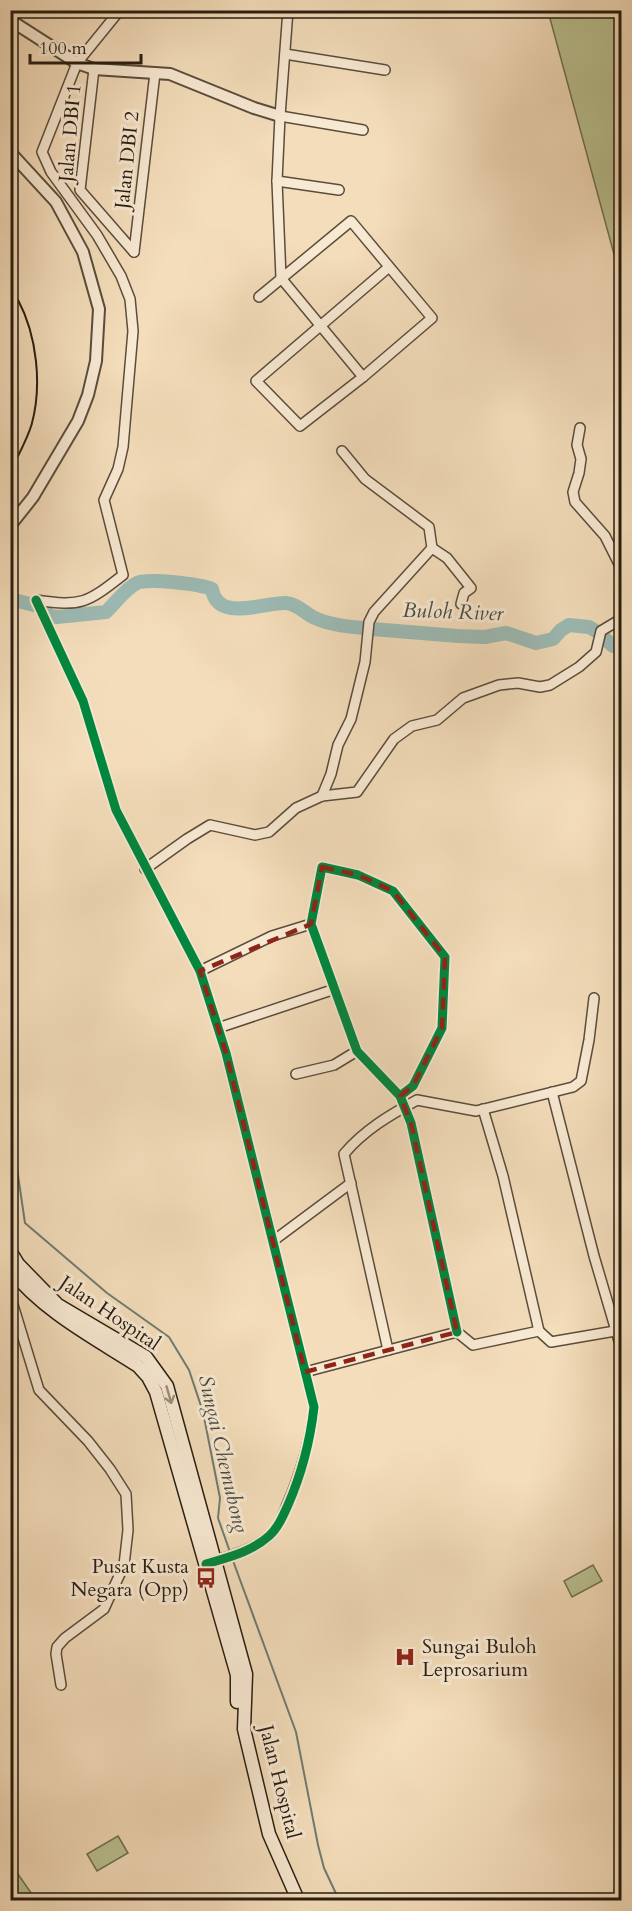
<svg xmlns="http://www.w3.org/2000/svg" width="632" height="1911" viewBox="0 0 632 1911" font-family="Cardo,serif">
<rect width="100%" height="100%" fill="#f4ddbb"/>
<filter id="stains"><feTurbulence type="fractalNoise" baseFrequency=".00333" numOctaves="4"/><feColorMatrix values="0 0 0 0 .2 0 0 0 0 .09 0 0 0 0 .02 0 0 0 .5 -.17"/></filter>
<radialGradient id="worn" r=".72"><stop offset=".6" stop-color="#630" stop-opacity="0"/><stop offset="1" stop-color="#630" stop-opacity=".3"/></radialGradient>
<g fill="#bac191" stroke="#706f51" stroke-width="1.5">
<polygon points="548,11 621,11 621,280"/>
<polygon points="593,1565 602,1581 572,1597 564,1581"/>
<polygon points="118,1836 128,1853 97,1871 87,1854"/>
<polygon points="10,1864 11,1864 36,1900 11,1900"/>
</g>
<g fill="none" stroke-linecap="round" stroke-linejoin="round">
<g stroke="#6d7c73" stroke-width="2">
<polyline points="10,1144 15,1155 25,1223 107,1293 169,1337 189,1370 203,1412 220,1498 218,1518 230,1552"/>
<polyline points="232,1558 296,1732 318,1845 324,1868 339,1900"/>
</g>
<g stroke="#9cbbb5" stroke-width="14">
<polyline points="10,599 34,605"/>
<path d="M45,611L50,616L57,617L106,612C116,602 125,589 137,583C150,578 199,584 212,589C217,623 265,602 286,603C298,604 304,613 315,618C330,625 348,627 365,628"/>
<polyline points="372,629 458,636 485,637 506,633 536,643 553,639 561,630 569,625 589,627 596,631"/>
<polyline points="604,638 613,646 622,648"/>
</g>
<g stroke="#5a4d3c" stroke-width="12">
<g id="minor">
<polyline points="288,10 280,116 277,181 281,278 363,377"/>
<polyline points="285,54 385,70"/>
<polyline points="94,69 80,190 134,252"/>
<polyline points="280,116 363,130"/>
<polyline points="277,181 339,190"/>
<polyline points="134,252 155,73"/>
<polyline points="259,297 351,221 432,318 363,377 300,426 256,381 389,267"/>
<polyline points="580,428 577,445 581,459 579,473 573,492 575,502 605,536 622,570"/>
<polyline points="432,548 447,558 471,588 464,593 461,604"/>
<path d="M36,600L83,701L116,810L200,971L226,1053L314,1407C310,1443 301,1473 287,1505C282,1517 278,1529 268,1537C250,1551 230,1556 209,1563"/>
<path d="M36,600C82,607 87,603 123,575L104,500L118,469L123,447L133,331L130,299L121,276L97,235L51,172L42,152L77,63L120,10"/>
<polyline points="322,796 331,774 338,745 351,719 365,662 369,622 374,612 432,548 429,527 365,479 342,451"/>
<polyline points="145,869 187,839 210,825 255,835 269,832 296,808 322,796 357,792 394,739 412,726 437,720 463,698 499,685 518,683 540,687 550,685 579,667 596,652 601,631 616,622 622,621"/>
<polyline points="200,971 272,936 311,924"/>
<polyline points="218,1028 335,989"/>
<polyline points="296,1074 334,1065 357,1051"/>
<polyline points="552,1092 594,1256 622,1351"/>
<polyline points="400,1096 413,1086 442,1028 445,957 393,891 358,875 322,867 311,924 357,1051 400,1096 411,1123 457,1332"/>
<polyline points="483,1109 503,1176 539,1331"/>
<polyline points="273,1241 351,1183"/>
<polyline points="10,1285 12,1271 14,1268"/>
<polyline points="10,1295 39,1390 88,1441 110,1469 126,1494 128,1530 124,1565 104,1609 65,1638 57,1647 56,1654 61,1685"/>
<path d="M388,1350L344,1154C364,1130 390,1115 417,1100L476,1111L573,1087L581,1081L589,1040L594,998"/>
<polyline points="305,1372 457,1332 473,1345 539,1331 551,1342 615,1331"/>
</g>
</g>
<g stroke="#5a4d3c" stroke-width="14">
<g id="tertiary">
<polyline points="10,20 77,63 94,69 170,74 254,108 280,116"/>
<polyline points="10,152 56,202 83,252 99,309 96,361 88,395 78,421 33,497 10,526"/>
</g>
</g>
<g stroke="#271d11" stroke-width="15">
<g id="secondary">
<polyline points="10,1251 18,1264 58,1305 146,1357 167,1386 246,1674 244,1729 269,1834 298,1900"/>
<path d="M10,1269C44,1312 93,1337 138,1366L148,1377L156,1392L237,1675V1702"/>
</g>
</g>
<g stroke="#271d11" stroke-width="20">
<g id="motorway">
<path d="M10,304C28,338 33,385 23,422C20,432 15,442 10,452"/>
<polyline points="10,351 15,373 10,408"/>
</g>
</g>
<use href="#minor" stroke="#f8e9d3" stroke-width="9"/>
<use href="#tertiary" stroke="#f8e9d3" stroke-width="10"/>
<use href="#secondary" stroke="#f8e9d3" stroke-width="12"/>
<use href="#motorway" stroke="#f4ddbb" stroke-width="16"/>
<g stroke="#f8e9d3" stroke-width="13">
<g id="cycleway">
<path d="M36,600L83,701L116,810L200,971L226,1053L314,1407C310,1442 302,1473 288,1505C283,1516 278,1528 269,1536C251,1552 229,1557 206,1564"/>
<polyline points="400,1096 413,1086 442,1028 445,957 393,891 358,875 322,867 311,924 357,1051 400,1096 411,1123 457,1332"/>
</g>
</g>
<use href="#cycleway" stroke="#00873e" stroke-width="9"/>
</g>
<defs><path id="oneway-shaft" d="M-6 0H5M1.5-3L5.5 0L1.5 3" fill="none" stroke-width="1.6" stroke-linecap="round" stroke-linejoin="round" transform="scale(1.5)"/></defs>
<use stroke="#9a8d7c" href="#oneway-shaft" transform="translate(169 1395) rotate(74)"/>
<path fill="none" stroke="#8f2418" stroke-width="4.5" stroke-dasharray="12 8" stroke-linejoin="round" d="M322,867L358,875L393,891L445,957L442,1028L413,1086L400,1096L411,1123L457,1332L305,1372L226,1053L200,971L311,924Z"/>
<defs>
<g id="bus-bare" transform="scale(1.62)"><path d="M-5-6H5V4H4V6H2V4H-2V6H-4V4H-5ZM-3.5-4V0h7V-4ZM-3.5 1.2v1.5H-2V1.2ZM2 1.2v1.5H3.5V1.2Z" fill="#8f2418" stroke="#f8e9d3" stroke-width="2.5" paint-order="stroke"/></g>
<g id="hospital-bare" transform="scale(1.62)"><path d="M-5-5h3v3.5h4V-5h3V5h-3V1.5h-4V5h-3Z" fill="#8f2418" stroke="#f8e9d3" stroke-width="2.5" paint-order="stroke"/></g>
</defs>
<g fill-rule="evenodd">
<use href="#bus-bare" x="206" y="1578"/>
<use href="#hospital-bare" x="405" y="1657"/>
</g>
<g text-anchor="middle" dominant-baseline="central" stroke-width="6" stroke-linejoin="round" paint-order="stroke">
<g font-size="20" fill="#271d11" stroke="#f8e9d3">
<text transform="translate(70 133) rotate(-85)">Jalan DBI 1</text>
<text transform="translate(127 160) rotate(-84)">Jalan DBI 2</text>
<text transform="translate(110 1313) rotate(34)">Jalan Hospital</text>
<text transform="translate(280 1782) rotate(76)">Jalan Hospital</text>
</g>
<g font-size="20" fill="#271d11" stroke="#f8e9d3" text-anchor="end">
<text x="189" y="1566">Pusat Kusta<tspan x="189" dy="23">Negara (Opp)</tspan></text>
<text x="422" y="1646" text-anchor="start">Sungai Buloh<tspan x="422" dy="23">Leprosarium</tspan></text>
</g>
<g font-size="21" font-style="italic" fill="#4a4c42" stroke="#f8e9d3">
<text transform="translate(453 612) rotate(2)">Buloh River</text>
<text transform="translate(223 1454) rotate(77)">Sungai Chemubong</text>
</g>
</g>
<rect width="632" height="1911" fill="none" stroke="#f4ddbb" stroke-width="36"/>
<rect x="12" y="12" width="608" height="1887" fill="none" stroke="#271d11" stroke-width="3"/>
<rect x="18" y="18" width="596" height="1875" fill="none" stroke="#271d11" stroke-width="1.5"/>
<path d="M30 54v9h111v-9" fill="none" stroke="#271d11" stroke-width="3"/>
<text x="39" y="54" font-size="18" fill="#271d11" stroke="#f8e9d3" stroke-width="4.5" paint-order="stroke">100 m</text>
<rect width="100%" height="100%" filter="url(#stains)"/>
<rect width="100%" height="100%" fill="url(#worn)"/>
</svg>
